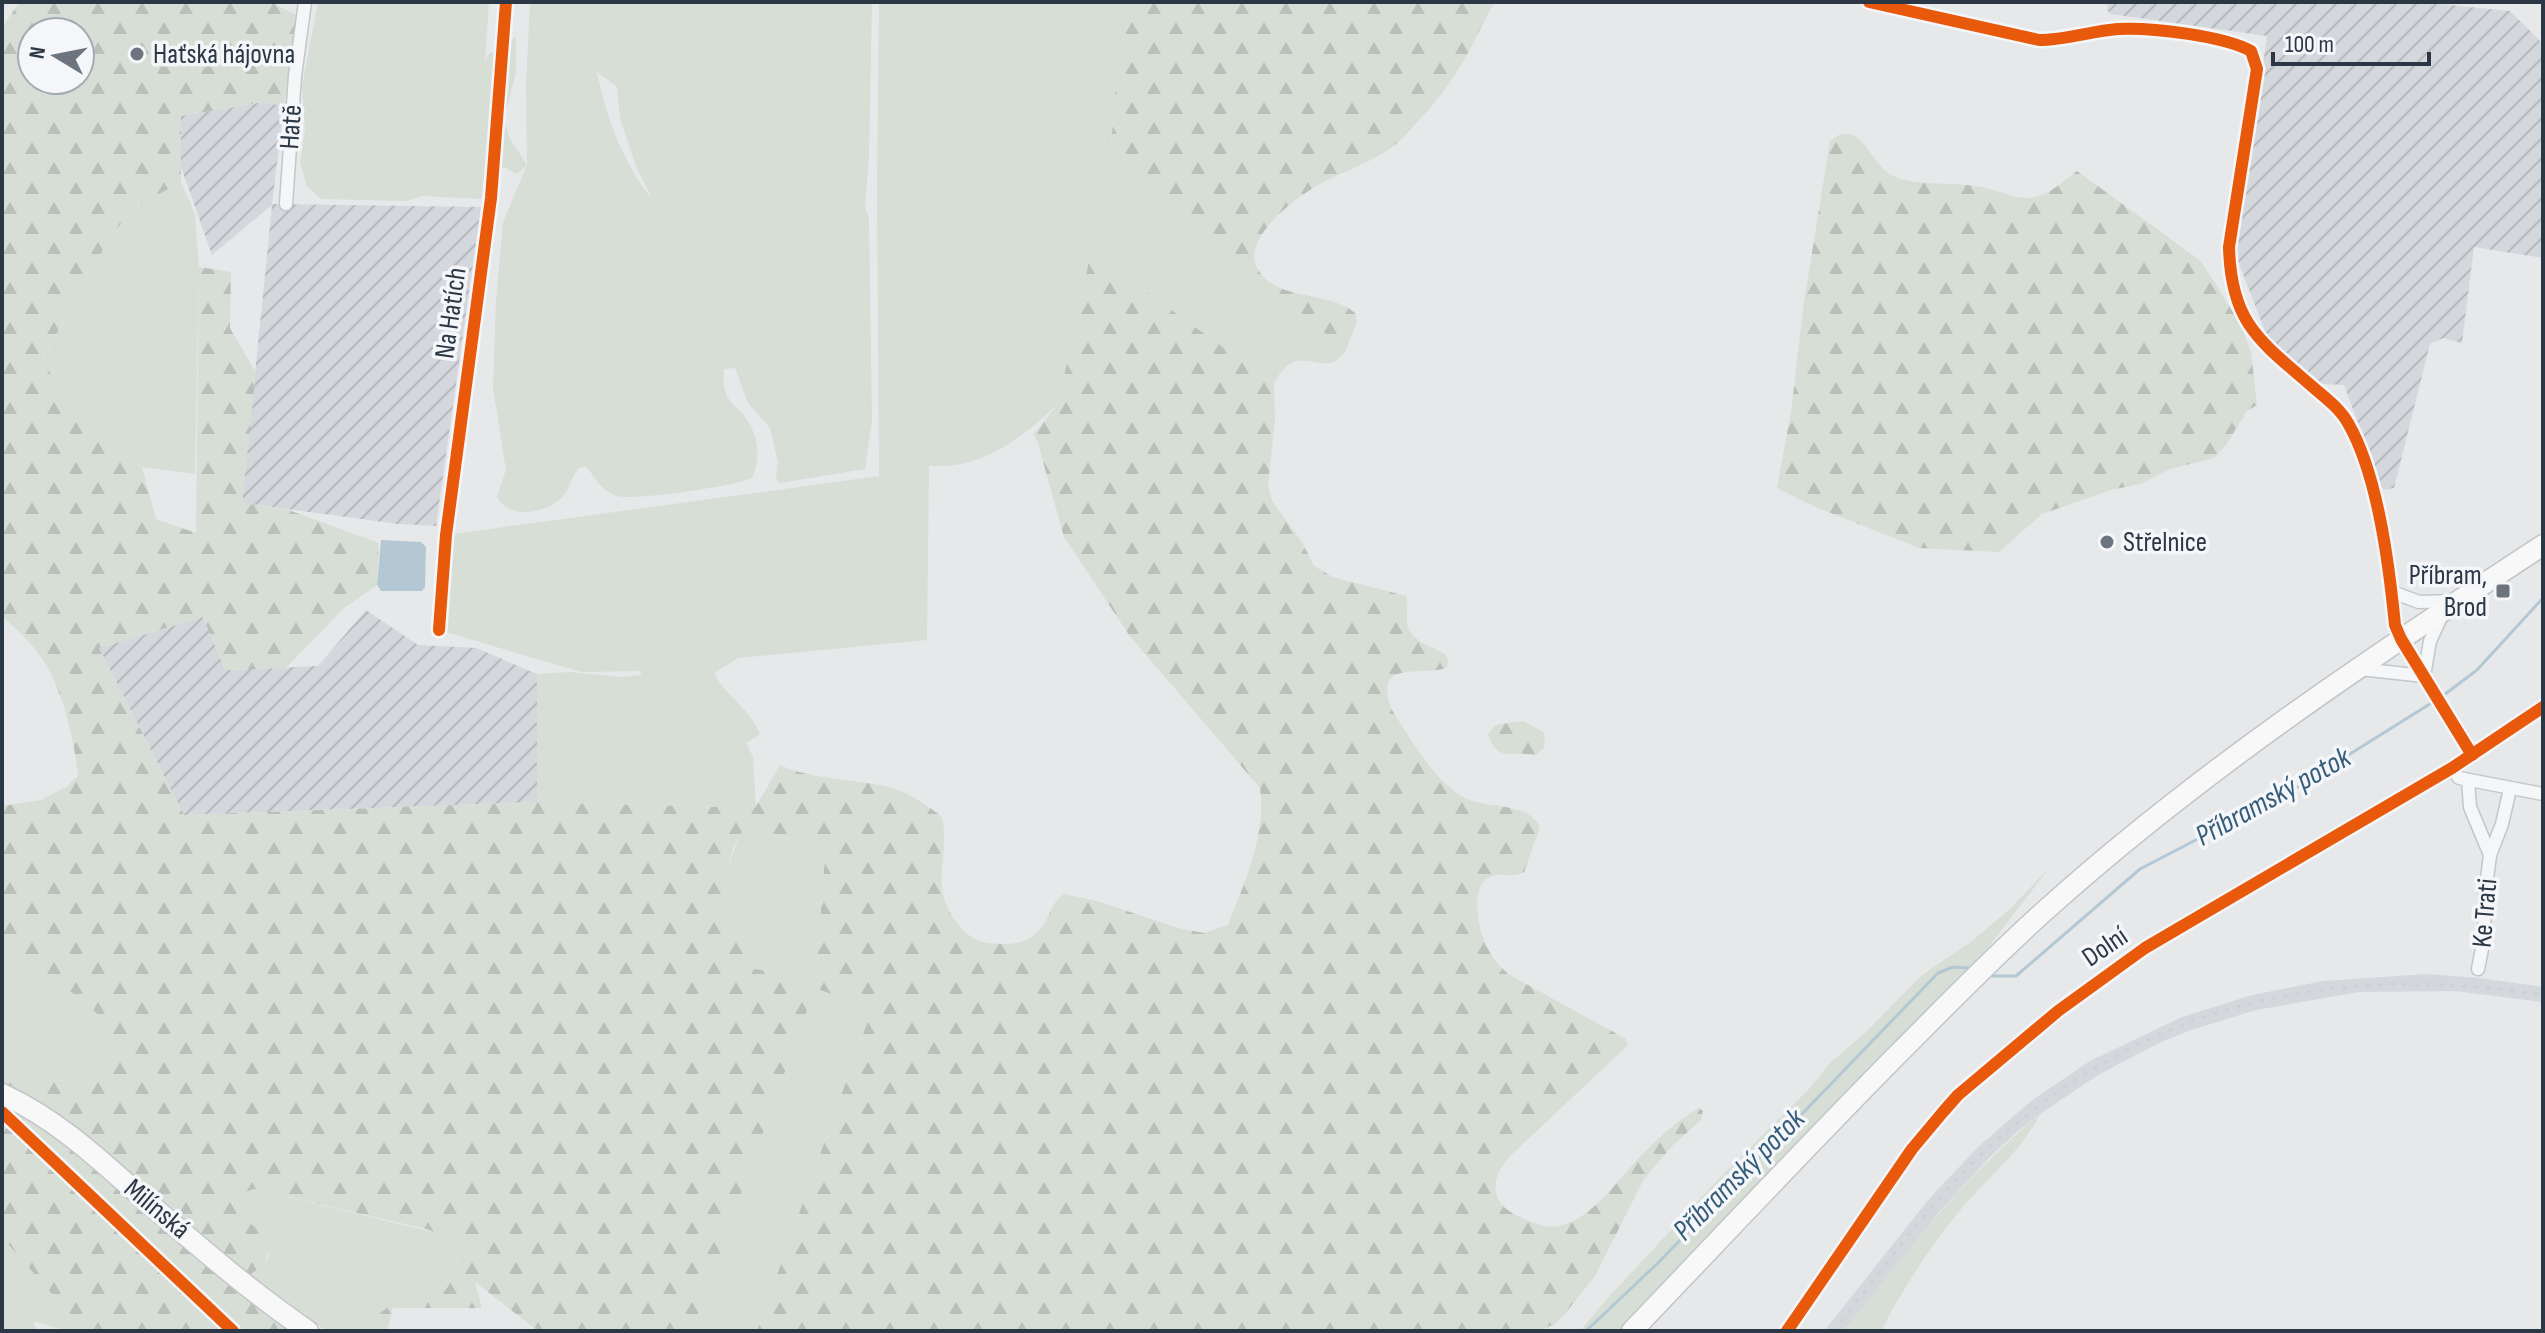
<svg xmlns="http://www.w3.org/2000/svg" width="2545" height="1333" viewBox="0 0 2545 1333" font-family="'Sofia Sans Condensed',sans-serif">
<defs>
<pattern id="industrial-furrows" width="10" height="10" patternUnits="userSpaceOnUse" patternTransform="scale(2)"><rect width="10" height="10" fill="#d4d8dd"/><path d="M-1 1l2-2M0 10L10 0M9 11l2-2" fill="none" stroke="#b6babf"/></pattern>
<pattern id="forest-firs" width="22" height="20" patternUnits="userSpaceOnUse" patternTransform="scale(2)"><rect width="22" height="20" fill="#d7ded6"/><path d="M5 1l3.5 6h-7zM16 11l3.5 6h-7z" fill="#b9bfb9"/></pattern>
</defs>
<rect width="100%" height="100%" fill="#e6e8ea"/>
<polygon fill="#d4d8dd" points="2426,974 2479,978 2543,987 2543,1002 2455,991 2359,992 2256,1010 2188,1031 2157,1044 2098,1075 2040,1114 2016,1133 1990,1157 1941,1210 1844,1331 1824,1331 1929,1199 1979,1146 2031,1101 2090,1061 2182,1017 2252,995 2323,981"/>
<g fill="url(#industrial-furrows)">
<polygon points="2108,2 2421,2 2510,11 2543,44 2543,258 2474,247 2462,343 2443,338 2430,344 2394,488 2383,490 2344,385 2322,384 2267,336 2236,256 2267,36 2111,14 2107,10"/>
<polygon points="263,102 284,106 272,204 481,207 436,526 398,524 242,503 272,205 212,255 181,167 181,116"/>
<polygon points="366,610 418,645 476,648 537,674 537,802 184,815 99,648 203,617 225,670 318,666"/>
</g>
<g fill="#d7ded6" fill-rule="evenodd">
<path d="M318,2H489L485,61L488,55L516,37V72L504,120L510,139L527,165L526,86L530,2H872L869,157L865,207L869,218L872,419L865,469L780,483L776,479L778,462L770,428L748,403L735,368L724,369C723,379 723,390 729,399C732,405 738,409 742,413C758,433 762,454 752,478C737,486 632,501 617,496C600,490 597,479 586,467L579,468C570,477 570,492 559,500C541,514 509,519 497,497L506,470L493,388L496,301L503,222L527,165L517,174L506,168H485L481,199L422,196L407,201L321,199L307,186L300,163L305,129L302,86ZM597,72L617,87L620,118L636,166L652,199C623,163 606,117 597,72Z"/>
<path d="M879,2H1137L1118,54L1110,160L1346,350C1325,385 1298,334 1274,384L1091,253L1058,404C1032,429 997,457 961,464C950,466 939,466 929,466L927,640L738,658L714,673C726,697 749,707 760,734L746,743L753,757L756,808L537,802V674L570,672L623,677L640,675L642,671L581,672L439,630L446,535L879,476L877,189Z"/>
<polygon points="181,182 195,214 199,267 195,474 142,467 93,424 41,363 113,232 141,204"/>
<path d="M743,830L826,844L816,977L752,969C743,954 730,937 724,920C717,899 732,849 743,830Z"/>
<polygon points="2050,867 1976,963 1836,1105 1621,1331 1580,1331 1604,1302 1713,1185 1809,1089 1831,1062 1865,1033 1922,975 1972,941 2009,910"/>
<path d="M2,954C42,980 101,994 114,1046L106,1062L105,1073L93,1083L83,1086L77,1080L39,1081L2,1074Z"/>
<polygon points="815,988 872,1009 757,1331 692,1331"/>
<path d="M2040,1114C2022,1151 1988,1177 1962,1208C1931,1245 1903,1288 1881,1331H1844C1905,1253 1964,1177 2040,1114Z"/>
<path d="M254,1189L445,1235C463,1252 459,1268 447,1288C414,1294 385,1300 366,1331H326L250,1275L265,1263L269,1256L265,1233L246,1221L233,1195Z"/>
<polygon points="2,1237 84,1331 67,1331 33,1321 37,1331 2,1331"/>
</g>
<g fill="url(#forest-firs)" fill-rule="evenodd">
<path d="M20,2H270L297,15L284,106L263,102L181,116V182L141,204L113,232L41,362L93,424L142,467L156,519L196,533L199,267L231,272L230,328L256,373L242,503L286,509L379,543L377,585L344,608L286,668L225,670L203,617L99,648L184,815L537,802L755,808L780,765C815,781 855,778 892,788C911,794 927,805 942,817C951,858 927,886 958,924C966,934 976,942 989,943C1004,945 1018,945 1031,937C1049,927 1048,904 1064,894L1097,901L1178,928L1204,933L1228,925C1244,884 1267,833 1260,788L1129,635L1064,537L1037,440L1033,435L1058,404L1091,252L1274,384L1275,420L1268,485L1272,501L1302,542L1314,566L1333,577L1406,596C1409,605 1406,613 1407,622C1409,641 1431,646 1445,654L1449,663L1446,668C1419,677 1372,658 1392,710C1410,738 1436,785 1467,799C1489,809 1528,802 1540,827L1524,872C1512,879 1500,871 1488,878C1469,889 1479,934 1488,949C1493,959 1500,966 1508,974L1626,1039L1628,1045L1509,1157C1500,1169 1492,1180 1497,1196C1502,1209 1512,1213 1524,1219C1534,1223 1548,1229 1559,1226C1592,1219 1616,1182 1638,1159C1656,1140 1676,1121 1699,1108L1703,1111L1701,1120L1672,1146L1644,1179L1595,1276L1564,1315L1555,1324L1539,1331H757L872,1009L815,988L692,1331H538L475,1282L482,1308H393L387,1331H366C384,1300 414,1294 447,1288C466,1257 460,1241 426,1229L254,1189L233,1196L246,1221L265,1233L270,1243L265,1263L250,1275L62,1117L34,1099L2,1085V1074L39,1081L77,1080L87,1086L105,1073L106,1062L114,1046C101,994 42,980 2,954V806L41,800L66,787L78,776C74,738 63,689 41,657C31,642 15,628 2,616V27ZM32,32H80V80H32ZM743,830L826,844L816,976L752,969L723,918L727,872L733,848Z"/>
<path d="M1137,2H1495C1483,21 1475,42 1463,62C1451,81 1435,104 1419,120C1409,132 1396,146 1383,153C1364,165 1342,172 1322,183C1299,195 1241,237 1257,268C1275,302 1329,290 1355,313L1357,322L1346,350L1110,160L1118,54Z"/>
<path d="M1849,134C1869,140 1874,167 1893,176C1917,187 1959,181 1986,188C2001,191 2019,201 2035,197C2051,193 2064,181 2077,171L2201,261L2241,325L2251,352L2257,405L2247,411L2226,445L2214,458L2170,469L2140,484L2111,490L2042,514L1999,552L1919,548L1813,506L1777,488L1791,412L1804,302L1830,141L1839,135Z"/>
<path d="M1523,721L1543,732L1545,741L1544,748L1535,756C1510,748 1500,765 1488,735L1495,725Z"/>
<polygon points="2,1104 52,1131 293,1331 84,1331 2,1237"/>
</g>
<polygon fill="#b4c8d4" points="381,540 421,542 426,547 425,587 422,591 381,591 377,585"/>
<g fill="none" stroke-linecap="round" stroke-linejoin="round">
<g stroke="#b4c8d4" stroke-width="3">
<polyline points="2440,698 2477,670 2543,598"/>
<polyline points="1993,976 2016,976 2140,869 2294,789 2433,702"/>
<polyline points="1586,1331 1659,1262 1938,973 1953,967 1968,968"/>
</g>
<g stroke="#c4c6c8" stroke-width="15">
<g id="street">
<path d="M1869,2L2039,40C2066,40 2091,31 2118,29C2150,27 2224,36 2251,51L2257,69L2229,247C2231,324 2260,341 2314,388C2326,398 2340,409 2348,423C2378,475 2389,565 2395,625L2401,639L2472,755"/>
<polyline points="286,204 295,76 305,2"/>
<polyline points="2392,592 2419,602 2455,601"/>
<polyline points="439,630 446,535 491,198 506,2"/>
<polyline points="2360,669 2424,676"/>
<polyline points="2424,676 2430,641 2442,615"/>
<polyline points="2452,768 2459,778 2543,794"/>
<polyline points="2468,780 2470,807 2490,855"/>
<polyline points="2478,969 2484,939 2485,895 2490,855 2502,824 2510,789"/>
<polyline points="2,1112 233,1331"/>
<polyline points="1787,1331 1912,1149 1943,1112 1958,1095 2058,1011 2145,948 2452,768 2543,707"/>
</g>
</g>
<g stroke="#c2c5c8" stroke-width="23">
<g id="primary">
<path d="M2,1094C57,1119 100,1160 145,1200C197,1245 251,1292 308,1331"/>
<path d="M1632,1331C1720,1239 1807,1146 1897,1055C1947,1005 1996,954 2049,907C2202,770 2372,657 2543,545"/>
</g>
</g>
<use href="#street" stroke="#f5f6f7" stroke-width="12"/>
<use href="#primary" stroke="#f8f8f8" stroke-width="20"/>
<path stroke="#ced0d2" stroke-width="3" stroke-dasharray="4 8" stroke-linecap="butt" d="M1834,1331C1882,1270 1929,1203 1986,1150C2145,1002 2333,962 2543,995"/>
<g stroke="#f4f6f9" stroke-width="17">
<g id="cycleway">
<path d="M1869,2L2039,40C2066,40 2091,31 2118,29C2150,27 2224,36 2251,51L2257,69L2229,247C2231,324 2260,341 2314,388C2326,398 2340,409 2348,423C2378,475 2389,565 2395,625L2401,639L2472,755"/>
<polyline points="439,630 446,535 491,198 506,2"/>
<polyline points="2,1112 233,1331"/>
<polyline points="1787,1331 1912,1149 1943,1112 1958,1095 2058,1011 2145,948 2452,768 2543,707"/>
</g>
</g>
<use href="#cycleway" stroke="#e8590c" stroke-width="12"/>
</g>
<g fill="#6c757e" stroke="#f4f6f9" stroke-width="3">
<circle cx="137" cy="54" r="8"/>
<circle cx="2107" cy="542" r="8"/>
<rect x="2495" y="583" width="16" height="16" rx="4"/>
</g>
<g text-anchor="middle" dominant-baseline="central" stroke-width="7" stroke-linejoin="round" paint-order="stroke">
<g font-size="28" fill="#2b3744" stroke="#f4f6f9" text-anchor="start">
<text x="153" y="54">Haťská hájovna</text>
<text x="2123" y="542">Střelnice</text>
<text x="2487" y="575" text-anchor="end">Příbram,<tspan x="2487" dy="32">Brod</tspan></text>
</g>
<g font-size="28" fill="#2b3744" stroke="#f4f6f9">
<text transform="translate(291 127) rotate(-86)">Hatě</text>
<text transform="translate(451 313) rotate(-82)">Na Hatích</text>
<text transform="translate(2485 913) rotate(-85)">Ke Trati</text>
<text transform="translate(2105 947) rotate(-34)">Dolní</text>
<text transform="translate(157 1209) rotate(40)">Milínská</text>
</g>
<g font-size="30" font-style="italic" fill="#355c79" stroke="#f4f6f9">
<text transform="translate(2273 797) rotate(-29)">Příbramský potok</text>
<text transform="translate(1739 1175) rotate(-45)">Příbramský potok</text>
</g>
</g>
<rect width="2545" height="1333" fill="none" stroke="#2b3744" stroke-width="8"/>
<g transform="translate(56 56) rotate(280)"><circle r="38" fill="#f4f6f9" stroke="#a4aab1" stroke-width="2"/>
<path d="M0-6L14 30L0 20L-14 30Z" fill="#6c757e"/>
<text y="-12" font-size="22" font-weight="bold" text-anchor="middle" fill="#2b3744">N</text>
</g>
<path d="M2273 52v12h156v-12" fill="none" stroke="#2b3744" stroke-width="4"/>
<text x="2285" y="52" font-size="24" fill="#2b3744" stroke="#f4f6f9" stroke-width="6" paint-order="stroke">100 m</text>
</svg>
